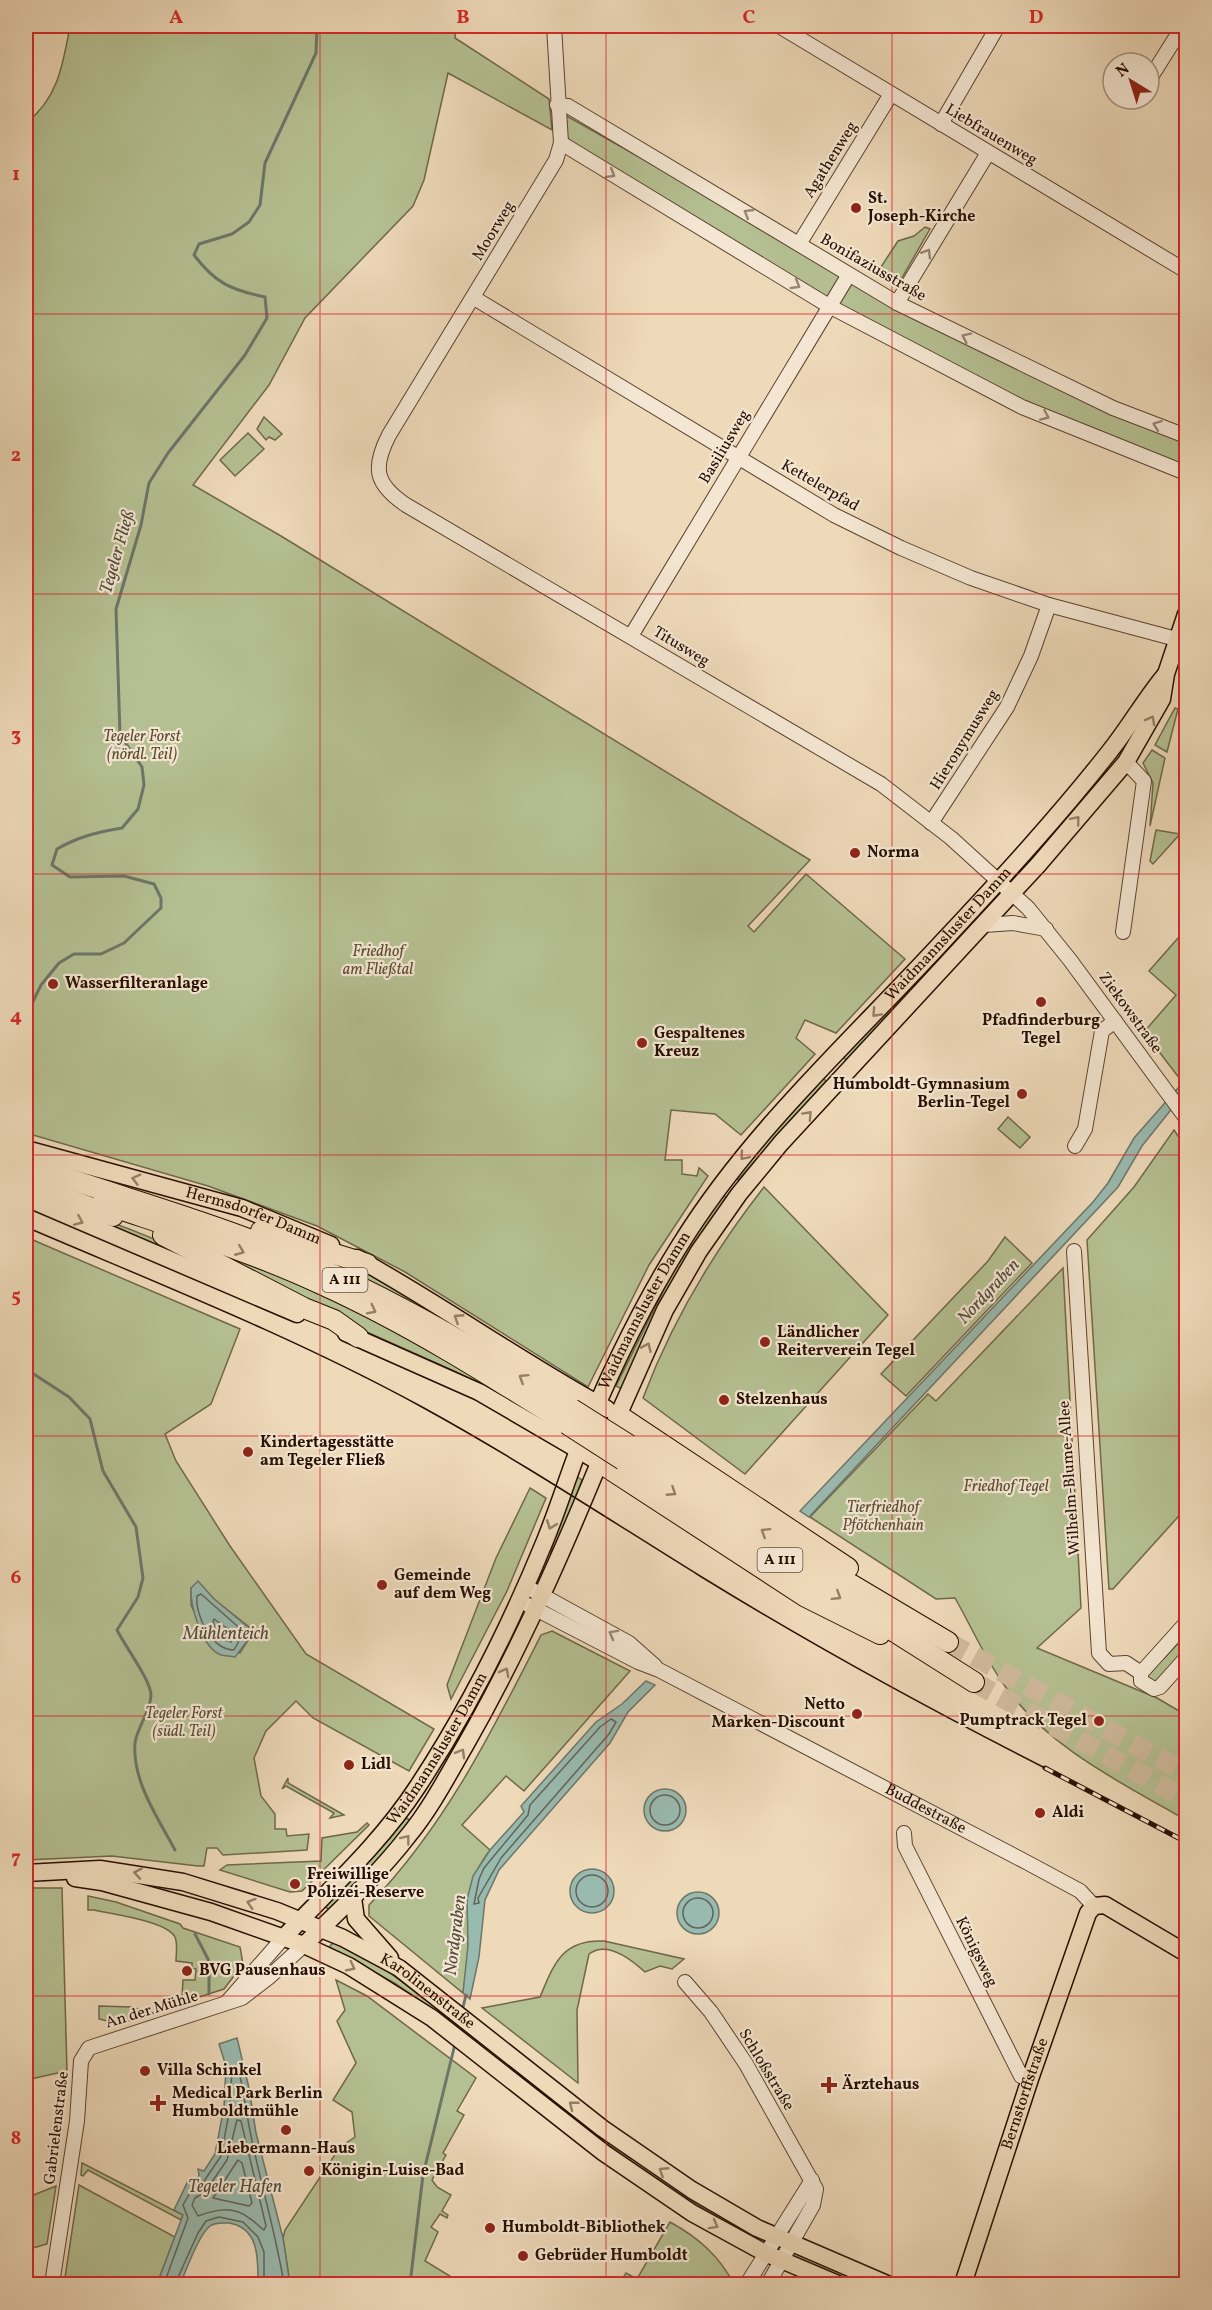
<svg xmlns="http://www.w3.org/2000/svg" width="1212" height="2310" viewBox="0 0 1212 2310" font-family="Vollkorn,serif">
<rect width="100%" height="100%" fill="#eed9b9"/>
<filter id="stains"><feTurbulence type="fractalNoise" baseFrequency=".00333" numOctaves="4"/><feColorMatrix values="0 0 0 0 .2 0 0 0 0 .09 0 0 0 0 .02 0 0 0 .5 -.17"/></filter>
<radialGradient id="worn" r=".72"><stop offset=".6" stop-color="#630" stop-opacity="0"/><stop offset="1" stop-color="#630" stop-opacity=".3"/></radialGradient>
<g fill="#b5c092" stroke="#6e6849" stroke-width="1.5" fill-rule="evenodd">
<path d="M70,26H456L455,38L549,99L552,130L448,73L424,180L413,206L305,318L269,385L193,485L281,536L810,860L748,926L754,932L806,874L905,959L836,1033L805,1020L796,1038L815,1054L741,1135L715,1114L671,1110L665,1160H682V1174L697,1176L699,1168L708,1176L649,1265L588,1387L405,1272L317,1226L208,1186L26,1133V123C58,99 63,64 70,26Z"/>
<polygon points="565,115 798,247 1186,439 1186,469 1023,403 825,300 568,141"/>
<polygon points="925,227 930,229 899,283 879,270 898,241 914,236"/>
<polygon points="264,417 282,434 275,440 269,437 266,440 257,429"/>
<polygon points="248,433 264,449 235,476 220,460"/>
<polygon points="1175,708 1178,709 1167,752 1155,745"/>
<polygon points="1152,750 1165,758 1150,826 1153,783 1143,763"/>
<polygon points="1156,830 1180,834 1153,864 1150,861"/>
<polygon points="991,897 994,900 849,1063 843,1057"/>
<polygon points="1186,929 1186,1079 1183,1083 1144,1032 1176,995 1149,971"/>
<polygon points="823,1078 826,1081 738,1180 734,1177"/>
<polygon points="1008,1117 1030,1137 1020,1148 998,1129"/>
<polygon points="1174,1130 1186,1148 1186,1508 1113,1589 1109,1589 1087,1240 1134,1187"/>
<path d="M764,1187L888,1315L745,1474L643,1398C672,1321 714,1251 764,1187Z"/>
<polygon points="721,1194 727,1198 622,1389 616,1386 681,1255"/>
<path d="M53,1204C128,1225 179,1248 247,1284Z"/>
<path d="M26,1237L240,1329L211,1404L165,1434L176,1461L230,1546L306,1654L434,1729L409,1771L313,1718L296,1701L266,1731L254,1758L261,1796L275,1814V1829H286L287,1836L309,1834L307,1850L223,1855L217,1848H207L204,1866H198L112,1856L26,1860ZM198,1582L214,1599L254,1631L240,1653L210,1646L191,1605V1588Z"/>
<polygon points="1005,1237 1032,1263 906,1396 881,1374 988,1261"/>
<polygon points="223,1252 320,1292 375,1319 505,1395 504,1397 454,1371 333,1317 222,1255"/>
<polygon points="315,1256 366,1272 389,1283 476,1339 405,1299"/>
<path d="M1063,1268L1081,1608L1037,1648L1157,1698L1186,1715V1820C1120,1782 1046,1747 1002,1682C984,1656 971,1626 955,1598L936,1599L810,1517L928,1394L936,1401Z"/>
<polygon points="576,1476 582,1480 554,1555 551,1553 555,1531"/>
<polygon points="530,1488 546,1498 507,1591 451,1699 447,1685 496,1558"/>
<path d="M552,1631L630,1671L524,1791L506,1776L462,1825L490,1850C462,1888 469,1903 468,1947C468,1962 465,1978 463,1993L369,1916V1905C445,1826 492,1732 541,1635Z"/>
<polygon points="1186,1635 1186,1649 1154,1685 1146,1677"/>
<polygon points="288,1778 288,1783 344,1815 330,1818 334,1813 286,1786 282,1789"/>
<polygon points="406,1818 410,1820 410,1824 343,1898 329,1909 323,1906 367,1864"/>
<polygon points="367,1823 369,1825 302,1891 290,1892 220,1870 227,1865 321,1861 322,1838 357,1832"/>
<polygon points="26,1888 62,1888 67,2071 26,2080"/>
<path d="M88,1896L116,1902L180,1924L183,1928L240,1947L243,1964L224,1989L187,2001L182,1997L183,1980H195L196,1969L192,1968V1963L176,1961C176,1954 178,1944 175,1937C167,1921 112,1914 94,1910H88Z"/>
<polygon points="335,1941 378,1964 449,2017 449,2021 396,1984 329,1947"/>
<path d="M604,1941L684,1959L672,1969L660,1966L645,1972C632,1960 607,1940 589,1954L577,2010L578,2083L482,2008L540,1997C554,1964 562,1939 604,1941Z"/>
<polygon points="336,1980 367,1996 476,2078 457,2111 464,2115 443,2153 446,2155 432,2180 437,2187 451,2195 442,2211 448,2215 447,2218 440,2214 431,2227 438,2232 425,2261 463,2284 290,2284 283,2238 285,2230 340,2147 355,2137 352,2112 333,2100 356,2063 337,2021 345,2010"/>
<polygon points="99,2006 131,2007 154,2013 119,2024 99,2019"/>
<path d="M552,2099C617,2149 683,2194 754,2235L753,2237C681,2198 615,2152 551,2101Z"/>
<polygon points="82,2163 183,2215 181,2220 88,2170 83,2176 81,2175"/>
<polygon points="79,2185 175,2237 157,2284 64,2284"/>
<polygon points="56,2186 47,2244 26,2250 26,2198"/>
<path d="M670,2222C699,2238 719,2256 734,2284H619L626,2273L637,2279Z"/>
</g>
<g fill="#99baaf" stroke="#6c7669" stroke-width="1.5">
<polygon points="1186,1079 1186,1091 1142,1146 1118,1187 809,1517 800,1511 1093,1202 1108,1183 1134,1138"/>
<path d="M198,1581L214,1599L254,1632L235,1657C231,1656 225,1656 221,1655C202,1648 190,1606 191,1588Z"/>
<polygon points="646,1681 655,1685 628,1712 610,1743 499,1870 485,1900 479,1957 470,1999 463,1993 468,1945 467,1900 473,1876 490,1850 524,1812 521,1806 596,1722 622,1704"/>
<circle cx="665" cy="1810" r="21"/>
<circle cx="592" cy="1891" r="22"/>
<circle cx="698" cy="1913" r="21"/>
<path d="M237,2038L249,2088L256,2133L283,2238L290,2284H258C258,2261 260,2228 229,2223C223,2223 215,2222 210,2226C199,2234 186,2271 180,2284H157L183,2215L174,2210L188,2181L195,2184L199,2175L198,2169L204,2171L215,2154L224,2107L226,2066L219,2044Z"/>
</g>
<g fill="none" stroke-linecap="round" stroke-linejoin="round">
<g stroke="#606458" stroke-width="1.5">
<path d="M201,1594L244,1632L234,1650C212,1650 195,1616 197,1596Z"/>
<polygon points="214,1619 234,1633 231,1642 220,1638 213,1622"/>
<polygon points="611,1719 616,1722 609,1734 501,1858 478,1898 479,1903 474,1904 479,1879 484,1868 528,1815 530,1805 600,1727"/>
<circle cx="665" cy="1810" r="15"/>
<circle cx="592" cy="1891" r="16"/>
<circle cx="698" cy="1913" r="15"/>
<path d="M237,2120L241,2121L266,2226L264,2230C259,2227 255,2221 249,2218C232,2205 215,2210 198,2216L192,2205L195,2198L205,2192L227,2160Z"/>
<polygon points="238,2160 242,2163 252,2203 249,2206 213,2198"/>
<path d="M164,2284L188,2218L183,2205L191,2191L200,2187L221,2156L230,2108L232,2068L235,2066L238,2068C244,2090 246,2113 251,2136C261,2185 276,2234 284,2284"/>
<polyline points="175,2284 198,2233 206,2221 219,2217 243,2222 258,2237 264,2252 264,2284"/>
</g>
<g stroke="#6c7669" stroke-width="3">
<path d="M26,1062L29,1045L26,1016L41,985L59,963L74,954H101L124,943L161,908V898L154,884L124,876L70,877L52,865L57,849C78,837 97,832 122,828L138,809L144,785L142,767L120,735L116,609L141,525L149,483L168,453L245,355L267,318L265,297C231,290 215,283 194,255L199,244L232,234L249,222L260,205L265,163L316,53L317,26"/>
<path d="M26,1369L69,1397L90,1419L103,1471L136,1527L143,1578L138,1597L117,1630C125,1646 151,1681 151,1695C151,1711 137,1727 135,1743C132,1781 158,1818 175,1850"/>
<polyline points="195,1934 209,1961 209,1994"/>
<polyline points="462,2011 466,1995"/>
<polyline points="410,2284 423,2175 455,2044"/>
</g>
<g stroke="#d0bb9d" stroke-width="20" stroke-dasharray="20 10" stroke-linecap="butt">
<polyline points="948,1642 1186,1773"/>
<polyline points="974,1682 1186,1799"/>
</g>
<g stroke="#5a422e" stroke-width="16">
<g id="minor">
<path d="M554,26L561,143L556,160L389,435C372,468 375,484 406,505L881,784L951,838L1028,908L1070,960L1186,1118"/>
<polyline points="779,26 1186,271"/>
<polyline points="1149,80 1183,26"/>
<polyline points="557,105 568,106 897,303 1113,408 1186,436"/>
<polyline points="941,124 998,26"/>
<polyline points="561,143 829,306 1022,407 1186,473"/>
<polyline points="799,244 891,94"/>
<polyline points="474,298 834,515 901,548 971,578 1049,605 1180,640"/>
<polyline points="897,303 988,153"/>
<polyline points="631,636 848,276"/>
<polyline points="931,823 1007,707 1031,656 1049,605"/>
<polyline points="984,925 1013,923 1046,929"/>
<polyline points="1123,932 1144,781 1126,762"/>
<polyline points="1075,1146 1085,1129 1102,1031 1115,1021"/>
<polyline points="1074,1251 1099,1653 1109,1664 1126,1663 1141,1673"/>
<polyline points="525,1586 629,1643 655,1666"/>
<path id="s1" d="M528,1605L638,1662L659,1670L1028,1863L1080,1891L1094,1906"/>
<polyline points="1141,1673 1141,1681 1154,1689 1160,1687 1186,1658"/>
<polyline points="1141,1673 1186,1623"/>
<polyline points="904,1833 905,1846 1021,2076 1030,2079"/>
<polyline points="685,1982 711,2012 746,2064 816,2189 813,2205 768,2284"/>
<polyline points="228,2001 284,1937"/>
<polyline points="52,2284 77,2121 81,2061 89,2048 242,1998 268,1978 304,1945"/>
<polyline points="747,2284 812,2180"/>
</g>
</g>
<g stroke="#280f00" stroke-width="19">
<g id="major">
<path id="s2" d="M26,1149L242,1208L331,1245"/>
<polyline points="26,1198 297,1314"/>
<path d="M357,1258C442,1305 521,1362 607,1409"/>
<polyline points="346,1333 479,1392 599,1462"/>
<polyline points="613,1427 665,1310 699,1251 739,1194 781,1143 1038,865 1126,762 1162,699 1166,674 1186,614"/>
<path id="s3" d="M26,1873L100,1869L183,1882L277,1911L343,1938L399,1968L602,2128L692,2190L757,2228L887,2284"/>
<polyline points="75,1878 102,1882 211,1912 304,1945 349,1966 432,2018 604,2153 692,2213 765,2253 838,2284"/>
<polyline points="353,1898 356,1919 390,1958"/>
<path id="s4" d="M284,1937C331,1888 381,1843 418,1786C468,1710 510,1626 544,1543C557,1512 567,1479 579,1448C607,1378 640,1309 680,1245C751,1130 854,1038 945,939C1002,878 1059,816 1110,751C1130,726 1145,699 1165,675"/>
<path d="M304,1945C340,1910 377,1876 408,1836C431,1808 448,1775 466,1744C520,1649 563,1551 604,1451"/>
<path id="s5" d="M963,2284L1030,2079L1088,1913L1094,1906L1105,1905L1186,1953"/>
</g>
</g>
<g stroke="#280f00" stroke-width="22">
<g id="highway">
<path d="M26,1164C103,1192 182,1213 259,1243C370,1285 472,1346 572,1409"/>
<polyline points="26,1183 113,1216"/>
<path d="M102,1203C175,1228 250,1251 321,1284C407,1323 487,1373 567,1424"/>
<polyline points="261,1231 367,1264"/>
<polyline points="163,1235 304,1308 334,1320 358,1337"/>
<polyline points="618,1415 848,1568"/>
<polyline points="629,1445 800,1554 948,1642"/>
<polyline points="623,1460 974,1682"/>
<polyline points="599,1462 806,1597 880,1634"/>
</g>
</g>
<use href="#minor" stroke="#f4e6d2" stroke-width="14"/>
<use href="#major" stroke="#eed9b9" stroke-width="16"/>
<use href="#highway" stroke="#eed9b9" stroke-width="20"/>
<path stroke="#280f00" stroke-width="1.5" d="M26,1227C159,1284 294,1337 422,1407C517,1459 608,1519 700,1576C812,1645 927,1708 1045,1768"/>
<g stroke="#280f00" stroke-width="5">
<polyline id="rail" points="1045,1768 1186,1842"/>
</g>
<use href="#rail" stroke="#f4e6d2" stroke-width="3" stroke-dasharray="9" stroke-linecap="butt"/>
<g stroke="#280f00" stroke-width="22" stroke-linecap="butt">
<g id="highway-bridge">
<polyline points="572,1409 629,1445"/>
<polyline points="567,1424 623,1460"/>
</g>
</g>
<use href="#highway-bridge" stroke="#eed9b9" stroke-width="20"/>
</g>
<defs><path id="oneway-chevron" d="M-2-3.5L2.5 0L-2 3.5" fill="none" stroke-width="1.6" stroke-linecap="round" stroke-linejoin="round" transform="scale(1.5)"/></defs>
<g stroke="#988574">
<use href="#oneway-chevron" transform="translate(611 174) rotate(31)"/>
<use href="#oneway-chevron" transform="translate(748 213) rotate(-149)"/>
<use href="#oneway-chevron" transform="translate(927 253) rotate(-59)"/>
<use href="#oneway-chevron" transform="translate(796 285) rotate(31)"/>
<use href="#oneway-chevron" transform="translate(966 337) rotate(-154)"/>
<use href="#oneway-chevron" transform="translate(1045 416) rotate(23)"/>
<use href="#oneway-chevron" transform="translate(1157 425) rotate(-159)"/>
<use href="#oneway-chevron" transform="translate(613 1634) rotate(-151)"/>
</g>
<g stroke="#957e66">
<use href="#oneway-chevron" transform="translate(1151 720) rotate(-61)"/>
<use href="#oneway-chevron" transform="translate(1076 820) rotate(-50)"/>
<use href="#oneway-chevron" transform="translate(876 1013) rotate(133)"/>
<use href="#oneway-chevron" transform="translate(808 1115) rotate(-47)"/>
<use href="#oneway-chevron" transform="translate(744 1156) rotate(130)"/>
<use href="#oneway-chevron" transform="translate(136 1179) rotate(-165)"/>
<use href="#oneway-chevron" transform="translate(79 1221) rotate(23)"/>
<use href="#oneway-chevron" transform="translate(240 1251) rotate(22)"/>
<use href="#oneway-chevron" transform="translate(372 1310) rotate(27)"/>
<use href="#oneway-chevron" transform="translate(458 1318) rotate(-147)"/>
<use href="#oneway-chevron" transform="translate(647 1347) rotate(-66)"/>
<use href="#oneway-chevron" transform="translate(523 1378) rotate(-148)"/>
<use href="#oneway-chevron" transform="translate(672 1492) rotate(33)"/>
<use href="#oneway-chevron" transform="translate(551 1525) rotate(111)"/>
<use href="#oneway-chevron" transform="translate(765 1532) rotate(-148)"/>
<use href="#oneway-chevron" transform="translate(837 1596) rotate(32)"/>
<use href="#oneway-chevron" transform="translate(505 1672) rotate(-62)"/>
<use href="#oneway-chevron" transform="translate(461 1753) rotate(-60)"/>
<use href="#oneway-chevron" transform="translate(406 1839) rotate(-52)"/>
<use href="#oneway-chevron" transform="translate(138 1873) rotate(-170)"/>
<use href="#oneway-chevron" transform="translate(251 1903) rotate(-162)"/>
<use href="#oneway-chevron" transform="translate(351 1967) rotate(27)"/>
<use href="#oneway-chevron" transform="translate(573 2105) rotate(-142)"/>
<use href="#oneway-chevron" transform="translate(663 2171) rotate(-147)"/>
<use href="#oneway-chevron" transform="translate(714 2225) rotate(29)"/>
</g>
<path fill="none" stroke="#d62828" stroke-width="1.5" stroke-opacity="0.55" d="M320,26V2284M606,26V2284M892,26V2284M26,314H1186M26,594H1186M26,874H1186M26,1155H1186M26,1436H1186M26,1716H1186M26,1996H1186"/>
<g fill="#8f2418" stroke="#f4e6d2" stroke-width="2">
<circle cx="856" cy="208" r="6"/>
<circle cx="855" cy="853" r="6"/>
<circle cx="53" cy="984" r="6"/>
<circle cx="1041" cy="1002" r="6"/>
<circle cx="642" cy="1043" r="6"/>
<circle cx="1022" cy="1094" r="6"/>
<circle cx="765" cy="1342" r="6"/>
<circle cx="724" cy="1400" r="6"/>
<circle cx="248" cy="1452" r="6"/>
<circle cx="382" cy="1585" r="6"/>
<circle cx="857" cy="1714" r="6"/>
<circle cx="1099" cy="1721" r="6"/>
<circle cx="349" cy="1765" r="6"/>
<circle cx="1040" cy="1813" r="6"/>
<circle cx="295" cy="1884" r="6"/>
<circle cx="187" cy="1971" r="6"/>
<circle cx="145" cy="2071" r="6"/>
<path d="M826 2076h6v6h6v6h-6v6h-6v-6h-6v-6h6z"/>
<path d="M155 2094h6v6h6v6h-6v6h-6v-6h-6v-6h6z"/>
<circle cx="286" cy="2130" r="6"/>
<circle cx="309" cy="2171" r="6"/>
<circle cx="490" cy="2228" r="6"/>
<circle cx="523" cy="2256" r="6"/>
</g>
<g text-anchor="middle" dominant-baseline="central" stroke-width="4.5" stroke-linejoin="round" paint-order="stroke">
<g fill="#f4e6d2" stroke="#65503f" stroke-width="1.5">
<rect x="322.5" y="1268" width="45" height="24" rx="4.5"/>
<rect x="757.5" y="1548" width="45" height="24" rx="4.5"/>
</g>
<g font-size="15" font-weight="bold" fill="#280f00">
<text x="345" y="1280">A 111</text>
<text x="780" y="1560">A 111</text>
</g>
<g font-size="16" fill="#280f00" stroke="#f4e6d2">
<text transform="translate(991 135) rotate(31)">Liebfrauenweg</text>
<text transform="translate(831 160) rotate(-58)">Agathenweg</text>
<text transform="translate(494 231) rotate(-59)">Moorweg</text>
<text transform="translate(873 268) rotate(30)">Bonifaziusstraße</text>
<text transform="translate(725 447) rotate(-59)">Basiliusweg</text>
<text transform="translate(820 486) rotate(30)">Kettelerpfad</text>
<text transform="translate(681 647) rotate(31)">Titusweg</text>
<text transform="translate(965 740) rotate(-58)">Hieronymusweg</text>
<text stroke="none"><textPath href="#s4" startOffset="1216">Waidmannsluster Damm</textPath></text>
<text transform="translate(1130 1013) rotate(54)">Ziekowstraße</text>
<text stroke="none"><textPath href="#s2" startOffset="237">Hermsdorfer Damm</textPath></text>
<text stroke="none"><textPath href="#s4" startOffset="730">Waidmannsluster Damm</textPath></text>
<text transform="translate(1070 1478) rotate(-94)">Wilhelm-Blume-Allee</text>
<text stroke="none"><textPath href="#s4" startOffset="244">Waidmannsluster Damm</textPath></text>
<text stroke="none"><textPath href="#s1" startOffset="447">Buddestraße</textPath></text>
<text transform="translate(976 1952) rotate(64)">Königsweg</text>
<text stroke="none"><textPath href="#s3" startOffset="428">Karolinenstraße</textPath></text>
<text transform="translate(152 2010) rotate(-17)">An der Mühle</text>
<text transform="translate(766 2070) rotate(59)">Schloßstraße</text>
<text stroke="none"><textPath href="#s5" startOffset="200">Bernstorffstraße</textPath></text>
<text transform="translate(57 2128) rotate(-83)">Gabrielenstraße</text>
</g>
<g font-size="16" font-weight="bold" fill="#280f00" stroke="#f4e6d2" text-anchor="start">
<text x="868" y="199">St.<tspan x="868" dy="18">Joseph-Kirche</tspan></text>
<text x="867" y="853">Norma</text>
<text x="65" y="984">Wasserfilteranlage</text>
<text x="1041" y="1021" text-anchor="middle">Pfadfinderburg<tspan x="1041" dy="18">Tegel</tspan></text>
<text x="654" y="1034">Gespaltenes<tspan x="654" dy="18">Kreuz</tspan></text>
<text x="1010" y="1085" text-anchor="end">Humboldt-Gymnasium<tspan x="1010" dy="18">Berlin-Tegel</tspan></text>
<text x="777" y="1333">Ländlicher<tspan x="777" dy="18">Reiterverein Tegel</tspan></text>
<text x="736" y="1400">Stelzenhaus</text>
<text x="260" y="1443">Kindertagesstätte<tspan x="260" dy="18">am Tegeler Fließ</tspan></text>
<text x="394" y="1576">Gemeinde<tspan x="394" dy="18">auf dem Weg</tspan></text>
<text x="845" y="1705" text-anchor="end">Netto<tspan x="845" dy="18">Marken-Discount</tspan></text>
<text x="1087" y="1721" text-anchor="end">Pumptrack Tegel</text>
<text x="361" y="1765">Lidl</text>
<text x="1052" y="1813">Aldi</text>
<text x="307" y="1875">Freiwillige<tspan x="307" dy="18">Polizei-Reserve</tspan></text>
<text x="199" y="1971">BVG Pausenhaus</text>
<text x="157" y="2071">Villa Schinkel</text>
<text x="842" y="2085">Ärztehaus</text>
<text x="172" y="2094">Medical Park Berlin<tspan x="172" dy="18">Humboldtmühle</tspan></text>
<text x="286" y="2149" text-anchor="middle">Liebermann-Haus</text>
<text x="321" y="2171">Königin-Luise-Bad</text>
<text x="502" y="2228">Humboldt-Bibliothek</text>
<text x="535" y="2256">Gebrüder Humboldt</text>
</g>
<g font-size="16" font-style="italic" fill="#594d33" stroke="#f4e6d2">
<text x="142" y="737">Tegeler Forst<tspan x="142" dy="18">(nördl. Teil)</tspan></text>
<text x="378" y="952">Friedhof<tspan x="378" dy="18">am Fließtal</tspan></text>
<text x="1006" y="1487">Friedhof Tegel</text>
<text x="883" y="1508">Tierfriedhof<tspan x="883" dy="18">Pfötchenhain</tspan></text>
<text x="184" y="1714">Tegeler Forst<tspan x="184" dy="18">(südl. Teil)</tspan></text>
</g>
<g font-size="18" font-style="italic" fill="#504b3d" stroke="#f4e6d2">
<text transform="translate(118 552) rotate(-74)">Tegeler Fließ</text>
<text transform="translate(989 1292) rotate(-47)">Nordgraben</text>
<text x="226" y="1634">Mühlenteich</text>
<text transform="translate(456 1935) rotate(-83)">Nordgraben</text>
<text x="235" y="2187">Tegeler Hafen</text>
</g>
</g>
<rect width="1212" height="2310" fill="none" stroke="#eed9b9" stroke-width="66"/>
<g transform="translate(1131 81) rotate(322)"><circle r="28" fill="#f4e6d2" stroke="#a2907e" stroke-width="1.5"/>
<path d="M0-4.5L10 22L0 15L-10 22Z" fill="#8f2418"/>
<text y="-9" font-size="16" font-weight="bold" text-anchor="middle" fill="#280f00">N</text>
</g>
<rect x="33" y="33" width="1146" height="2244" fill="none" stroke="#d62828" stroke-width="2"/>
<g font-size="20" text-anchor="middle" font-weight="bold" fill="#d62828">
<text x="176" y="23">A</text>
<text x="463" y="23">B</text>
<text x="749" y="23">C</text>
<text x="1036" y="23">D</text>
<text x="16" y="180">1</text>
<text x="16" y="461">2</text>
<text x="16" y="741">3</text>
<text x="16" y="1022">4</text>
<text x="16" y="1302">5</text>
<text x="16" y="1583">6</text>
<text x="16" y="1863">7</text>
<text x="16" y="2144">8</text>
</g>
<rect width="100%" height="100%" filter="url(#stains)"/>
<rect width="100%" height="100%" fill="url(#worn)"/>
</svg>
